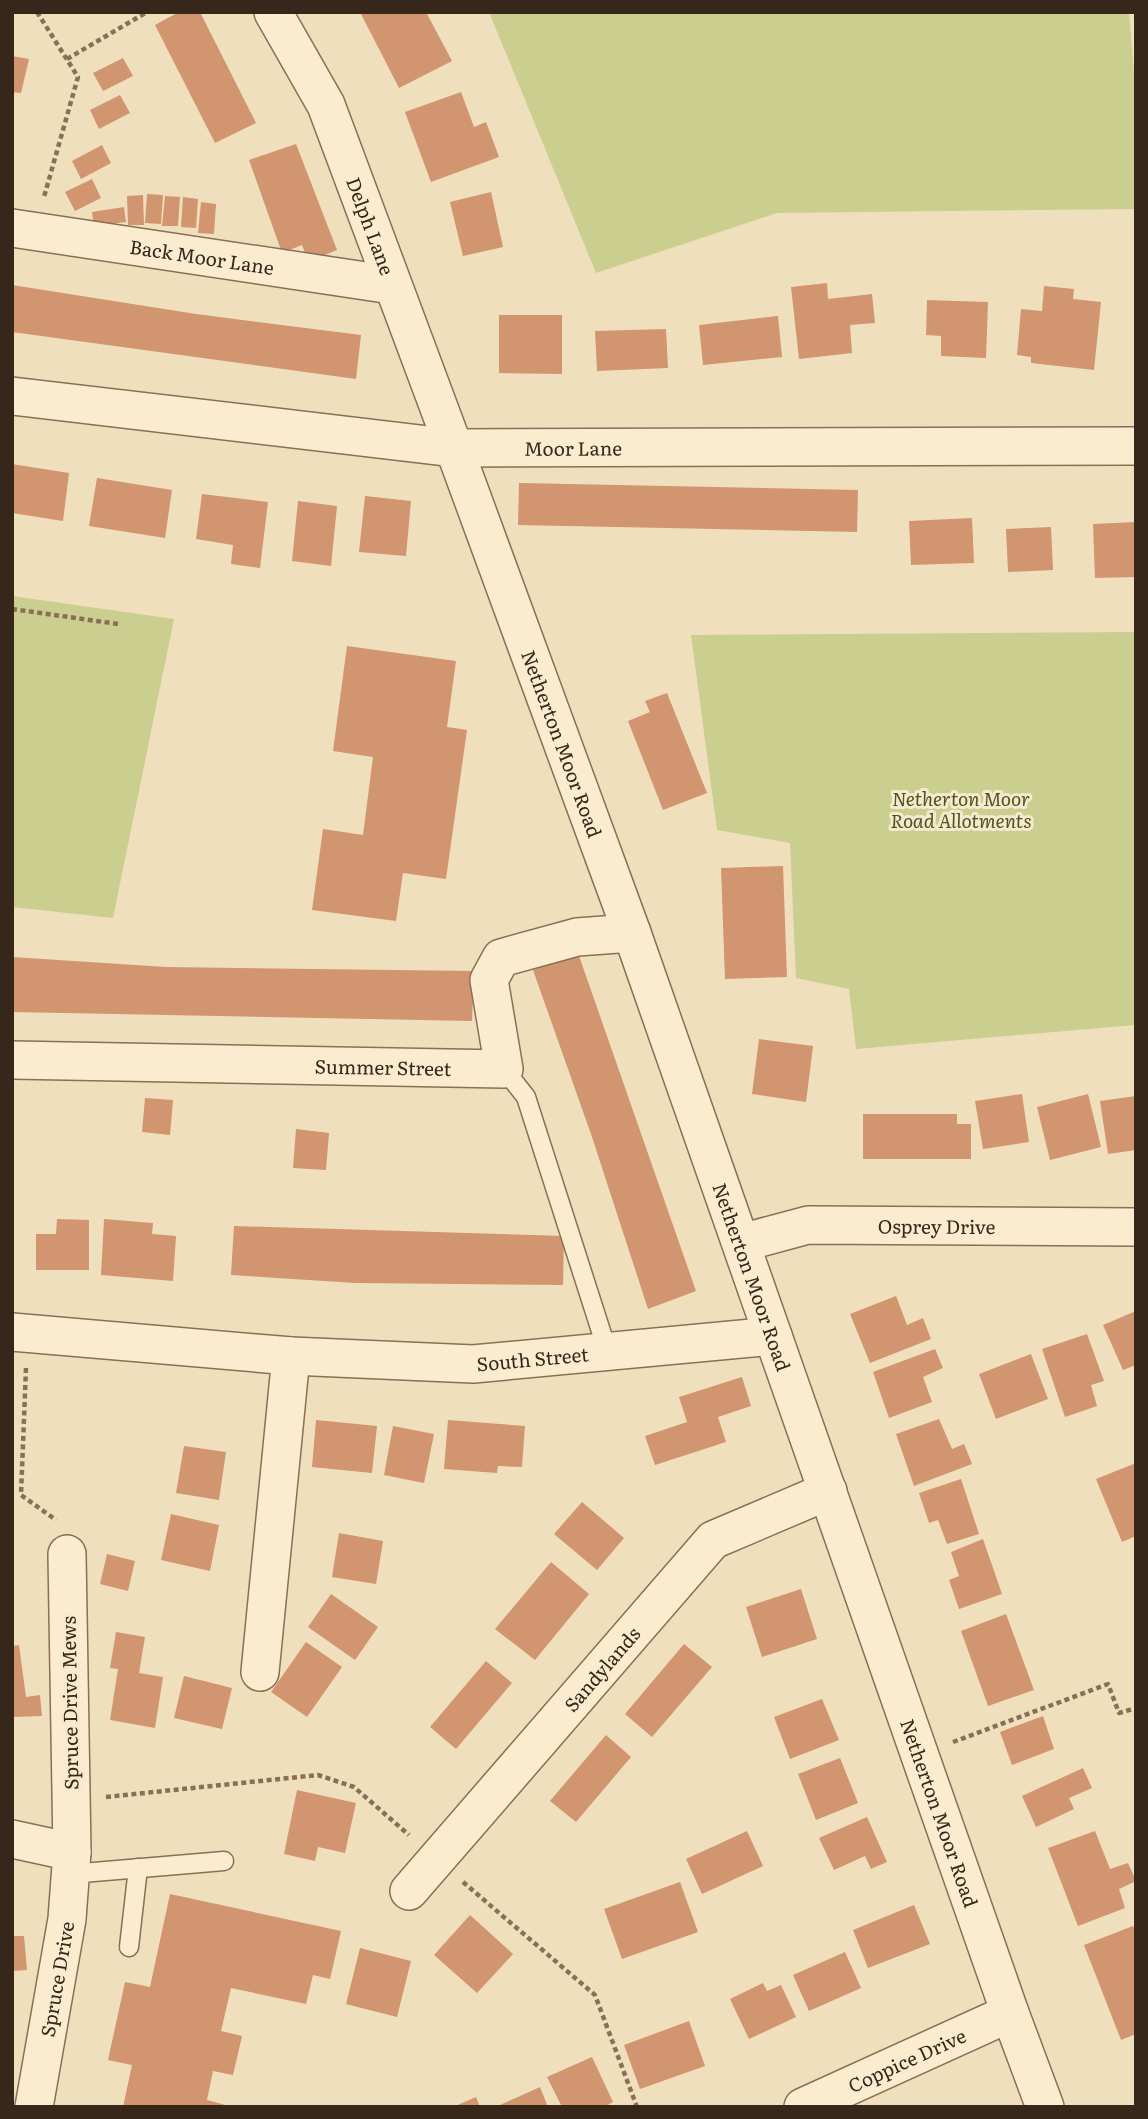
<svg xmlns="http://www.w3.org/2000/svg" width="1148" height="2119" viewBox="0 0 1148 2119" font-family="Literata,serif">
<rect width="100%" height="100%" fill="#f0dfbd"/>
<g fill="#cacf90">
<polygon points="489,12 1129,12 1136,96 1136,209 777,213 596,273"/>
<polygon points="12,596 174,619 113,918 12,907"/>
<polygon points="1136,632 1136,1025 856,1049 849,989 796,978 790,843 717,830 691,635"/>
</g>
<g fill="#d19570">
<polygon points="179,12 200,12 256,123 215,143 155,25"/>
<polygon points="364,12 426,12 452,61 399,88 361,14"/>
<polygon points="12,56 29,59 21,93 12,92"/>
<polygon points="123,58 133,76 103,91 93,73"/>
<polygon points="461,92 474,127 486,122 499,157 431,182 405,112"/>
<polygon points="120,95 130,113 99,129 90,110"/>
<polygon points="296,144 337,250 320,257 319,254 307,258 302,245 282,253 249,160"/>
<polygon points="102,145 111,163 81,179 72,161"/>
<polygon points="92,179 101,198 75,211 65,192"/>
<polygon points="491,192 503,247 463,256 450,202"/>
<polygon points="147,194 163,195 161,224 145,223"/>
<polygon points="143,195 144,225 128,225 127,196"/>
<polygon points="165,196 180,197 178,226 162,226"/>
<polygon points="183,197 198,199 196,228 181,227"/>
<polygon points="201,202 216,204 214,234 198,233"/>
<polygon points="124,207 126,222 94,226 92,212"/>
<polygon points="827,283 828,299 872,294 875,323 850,325 852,353 799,359 791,287"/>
<polygon points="12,285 196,314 361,335 356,379 12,332"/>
<polygon points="1044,286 1074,289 1073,299 1101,302 1094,370 1031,363 1031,357 1017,355 1021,309 1042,311"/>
<polygon points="927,300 988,302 986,358 941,356 941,336 926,335"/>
<polygon points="499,315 562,315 562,374 499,373"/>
<polygon points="778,316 782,357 703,365 699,325"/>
<polygon points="666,329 668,368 597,371 595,331"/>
<polygon points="12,464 69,473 63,521 12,513"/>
<polygon points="97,478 172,490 165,538 89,526"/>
<polygon points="519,483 858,490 857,532 518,525"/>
<polygon points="202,494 268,502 260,568 231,564 233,545 196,539"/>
<polygon points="365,496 411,501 406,556 359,552"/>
<polygon points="298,501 337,506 331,566 292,561"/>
<polygon points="972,518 974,563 911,565 909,521"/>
<polygon points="1136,522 1136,577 1095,578 1093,524"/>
<polygon points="1051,527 1053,570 1008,572 1006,529"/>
<polygon points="347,646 456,661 447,727 467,730 446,879 403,873 396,921 312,910 323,829 363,835 373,757 333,751"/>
<polygon points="667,693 707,793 663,810 628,721 650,712 645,701"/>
<polygon points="783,866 787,977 725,979 721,868"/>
<polygon points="578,953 696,1291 648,1309 592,1137 533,970"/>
<polygon points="12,957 166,967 474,971 472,1021 12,1012"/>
<polygon points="759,1039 813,1046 806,1102 752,1094"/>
<polygon points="1022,1094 1029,1142 983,1149 975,1101"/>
<polygon points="1088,1094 1101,1147 1050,1160 1037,1107"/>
<polygon points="1136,1096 1136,1150 1108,1154 1100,1101"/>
<polygon points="145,1098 173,1100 170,1135 142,1132"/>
<polygon points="863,1114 957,1114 957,1124 971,1124 971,1159 863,1159"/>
<polygon points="296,1129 329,1133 326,1170 293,1168"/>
<polygon points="57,1219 89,1220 89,1270 36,1270 36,1234 56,1234"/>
<polygon points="104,1219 153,1223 152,1234 176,1236 173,1281 101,1275"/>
<polygon points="234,1226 564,1236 563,1285 355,1283 231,1275"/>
<polygon points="896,1296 907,1325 923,1318 931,1339 870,1363 850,1314"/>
<polygon points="1136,1311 1136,1365 1123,1370 1103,1325"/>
<polygon points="1087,1334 1104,1381 1091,1385 1097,1406 1065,1417 1042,1349"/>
<polygon points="935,1349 943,1368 923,1377 932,1402 889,1418 873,1372"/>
<polygon points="1031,1354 1048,1399 996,1419 979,1374"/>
<polygon points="742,1377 751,1406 718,1417 726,1442 655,1465 645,1436 687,1422 679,1397"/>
<polygon points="939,1419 952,1449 964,1444 972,1464 914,1486 896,1434"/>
<polygon points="316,1420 377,1426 372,1473 312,1467"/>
<polygon points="448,1420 525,1426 522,1467 498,1466 497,1473 444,1469"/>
<polygon points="393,1426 434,1434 424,1483 384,1475"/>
<polygon points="184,1446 226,1452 219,1500 176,1493"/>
<polygon points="1136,1463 1136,1536 1122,1542 1096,1479"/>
<polygon points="961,1479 979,1534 947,1544 938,1520 929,1523 919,1493"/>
<polygon points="582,1502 624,1538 597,1570 554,1534"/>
<polygon points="171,1514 219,1525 210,1571 161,1560"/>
<polygon points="339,1533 383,1541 376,1584 332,1577"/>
<polygon points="983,1539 1002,1594 959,1609 949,1580 959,1576 951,1552"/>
<polygon points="107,1554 135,1561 128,1591 100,1584"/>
<polygon points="551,1562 589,1594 535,1660 495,1629"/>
<polygon points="801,1589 817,1639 762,1657 746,1607"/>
<polygon points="331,1594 378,1627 355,1660 308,1627"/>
<polygon points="1006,1614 1034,1690 988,1706 961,1631"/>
<polygon points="116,1632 145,1637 139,1673 163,1677 155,1728 110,1720 118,1669 110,1668"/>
<polygon points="306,1642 342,1667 307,1717 271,1692"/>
<polygon points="684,1644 712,1667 652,1737 625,1714"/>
<polygon points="19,1645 26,1697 40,1695 42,1716 12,1717 12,1646"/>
<polygon points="486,1661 512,1683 456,1749 430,1727"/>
<polygon points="184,1676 232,1688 222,1729 174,1718"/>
<polygon points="822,1699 839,1740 790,1759 774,1717"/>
<polygon points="1043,1716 1054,1749 1012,1765 1000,1732"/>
<polygon points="606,1735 631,1757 576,1822 550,1801"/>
<polygon points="840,1758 858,1803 816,1820 798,1774"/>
<polygon points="1083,1768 1092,1788 1069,1798 1074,1809 1036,1827 1022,1796"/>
<polygon points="297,1790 356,1803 345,1853 318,1847 315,1861 284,1854"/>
<polygon points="867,1817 887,1862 871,1869 865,1856 834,1870 819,1838"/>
<polygon points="747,1831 763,1866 702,1894 686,1859"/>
<polygon points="1095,1831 1110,1869 1128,1863 1136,1881 1119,1889 1125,1908 1078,1926 1048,1848"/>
<polygon points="680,1882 698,1932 622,1959 604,1909"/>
<polygon points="170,1894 341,1931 330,1979 313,1975 306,2004 231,1988 221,2031 242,2036 233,2075 213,2071 207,2100 233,2107 123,2107 132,2065 108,2060 125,1982 150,1987"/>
<polygon points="914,1905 930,1944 868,1968 853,1930"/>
<polygon points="470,1915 513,1954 477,1993 434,1955"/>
<polygon points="1133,1926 1136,1933 1136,2034 1121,2040 1084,1945"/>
<polygon points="12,1936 24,1936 27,1970 12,1971"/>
<polygon points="360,1948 411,1961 397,2017 346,2004"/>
<polygon points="845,1952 861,1988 809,2011 793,1975"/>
<polygon points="763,1983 767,1991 781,1985 796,2017 749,2039 730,1999"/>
<polygon points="689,2021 705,2066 640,2089 624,2045"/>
<polygon points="592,2057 613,2102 604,2107 562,2107 547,2077"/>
<polygon points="540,2087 548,2107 495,2107 518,2097"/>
<polygon points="476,2097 480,2107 453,2107"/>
</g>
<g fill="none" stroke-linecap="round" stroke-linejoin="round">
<g stroke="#896f55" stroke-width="21">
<g id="service">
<polyline points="504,1069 526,1097 608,1353"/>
<polyline points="70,1874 224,1861"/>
<polyline points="129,1947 138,1868"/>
</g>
</g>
<g stroke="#896f55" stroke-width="40">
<g id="minor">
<path id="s1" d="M273,12L326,105L454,448L632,933L1010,2013L1045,2107"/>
<path id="s2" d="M12,228L392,285"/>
<path id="s3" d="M12,396L454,448L1136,446"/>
<path id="s4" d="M12,1060L504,1069L489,980L501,958L577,937L632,933"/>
<path id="s5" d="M741,1243L808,1225L1136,1227"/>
<path id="s6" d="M12,1332L291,1356L473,1364L773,1336"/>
<polyline points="260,1672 291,1356"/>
<polyline points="12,1839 72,1852"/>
<path id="s7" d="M409,1891L713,1540L828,1491"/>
<path id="s8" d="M34,2107L67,1919L72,1852L67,1554"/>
<path id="s9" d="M803,2107L1010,2013"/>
</g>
</g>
<g stroke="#896f55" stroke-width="4.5" stroke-dasharray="5 3.5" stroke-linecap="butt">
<polyline points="37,12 78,77 44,197"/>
<polyline points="67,59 147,12"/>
<polyline points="12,609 118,624"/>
<polyline points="26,1368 21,1495 56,1520"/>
<polyline points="953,1742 1108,1684 1119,1713 1136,1708"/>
<polyline points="106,1797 318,1775 354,1787 409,1835"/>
<polyline points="463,1882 595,1995 637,2107"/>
</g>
<use href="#service" stroke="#fbecd0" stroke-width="18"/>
<use href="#minor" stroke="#fbecd0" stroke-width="37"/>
</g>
<g text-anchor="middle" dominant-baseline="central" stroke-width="6" stroke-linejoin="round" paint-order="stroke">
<g font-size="19" fill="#37271b" stroke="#f7e9cd">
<text stroke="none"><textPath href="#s1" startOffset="236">Delph Lane</textPath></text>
<text stroke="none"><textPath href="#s2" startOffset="192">Back Moor Lane</textPath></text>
<text stroke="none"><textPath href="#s3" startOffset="564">Moor Lane</textPath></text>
<text stroke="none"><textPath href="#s1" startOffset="788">Netherton Moor Road</textPath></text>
<text stroke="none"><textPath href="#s4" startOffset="371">Summer Street</textPath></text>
<text stroke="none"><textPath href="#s5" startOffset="198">Osprey Drive</textPath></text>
<text stroke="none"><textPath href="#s1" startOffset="1354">Netherton Moor Road</textPath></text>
<text stroke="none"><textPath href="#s6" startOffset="522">South Street</textPath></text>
<text stroke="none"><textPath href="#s7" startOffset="294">Sandylands</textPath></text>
<text transform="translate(69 1703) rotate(-91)">Spruce Drive Mews</text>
<text stroke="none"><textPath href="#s1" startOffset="1922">Netherton Moor Road</textPath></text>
<text stroke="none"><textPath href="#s8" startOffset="130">Spruce Drive</textPath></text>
<text stroke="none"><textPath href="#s9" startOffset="114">Coppice Drive</textPath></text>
</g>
<g font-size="19" font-style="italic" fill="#4a5520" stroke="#f7e9cd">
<text x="961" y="798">Netherton Moor<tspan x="961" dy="22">Road Allotments</tspan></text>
</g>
</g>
<rect width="1148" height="2119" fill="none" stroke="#37271b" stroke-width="28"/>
</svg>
